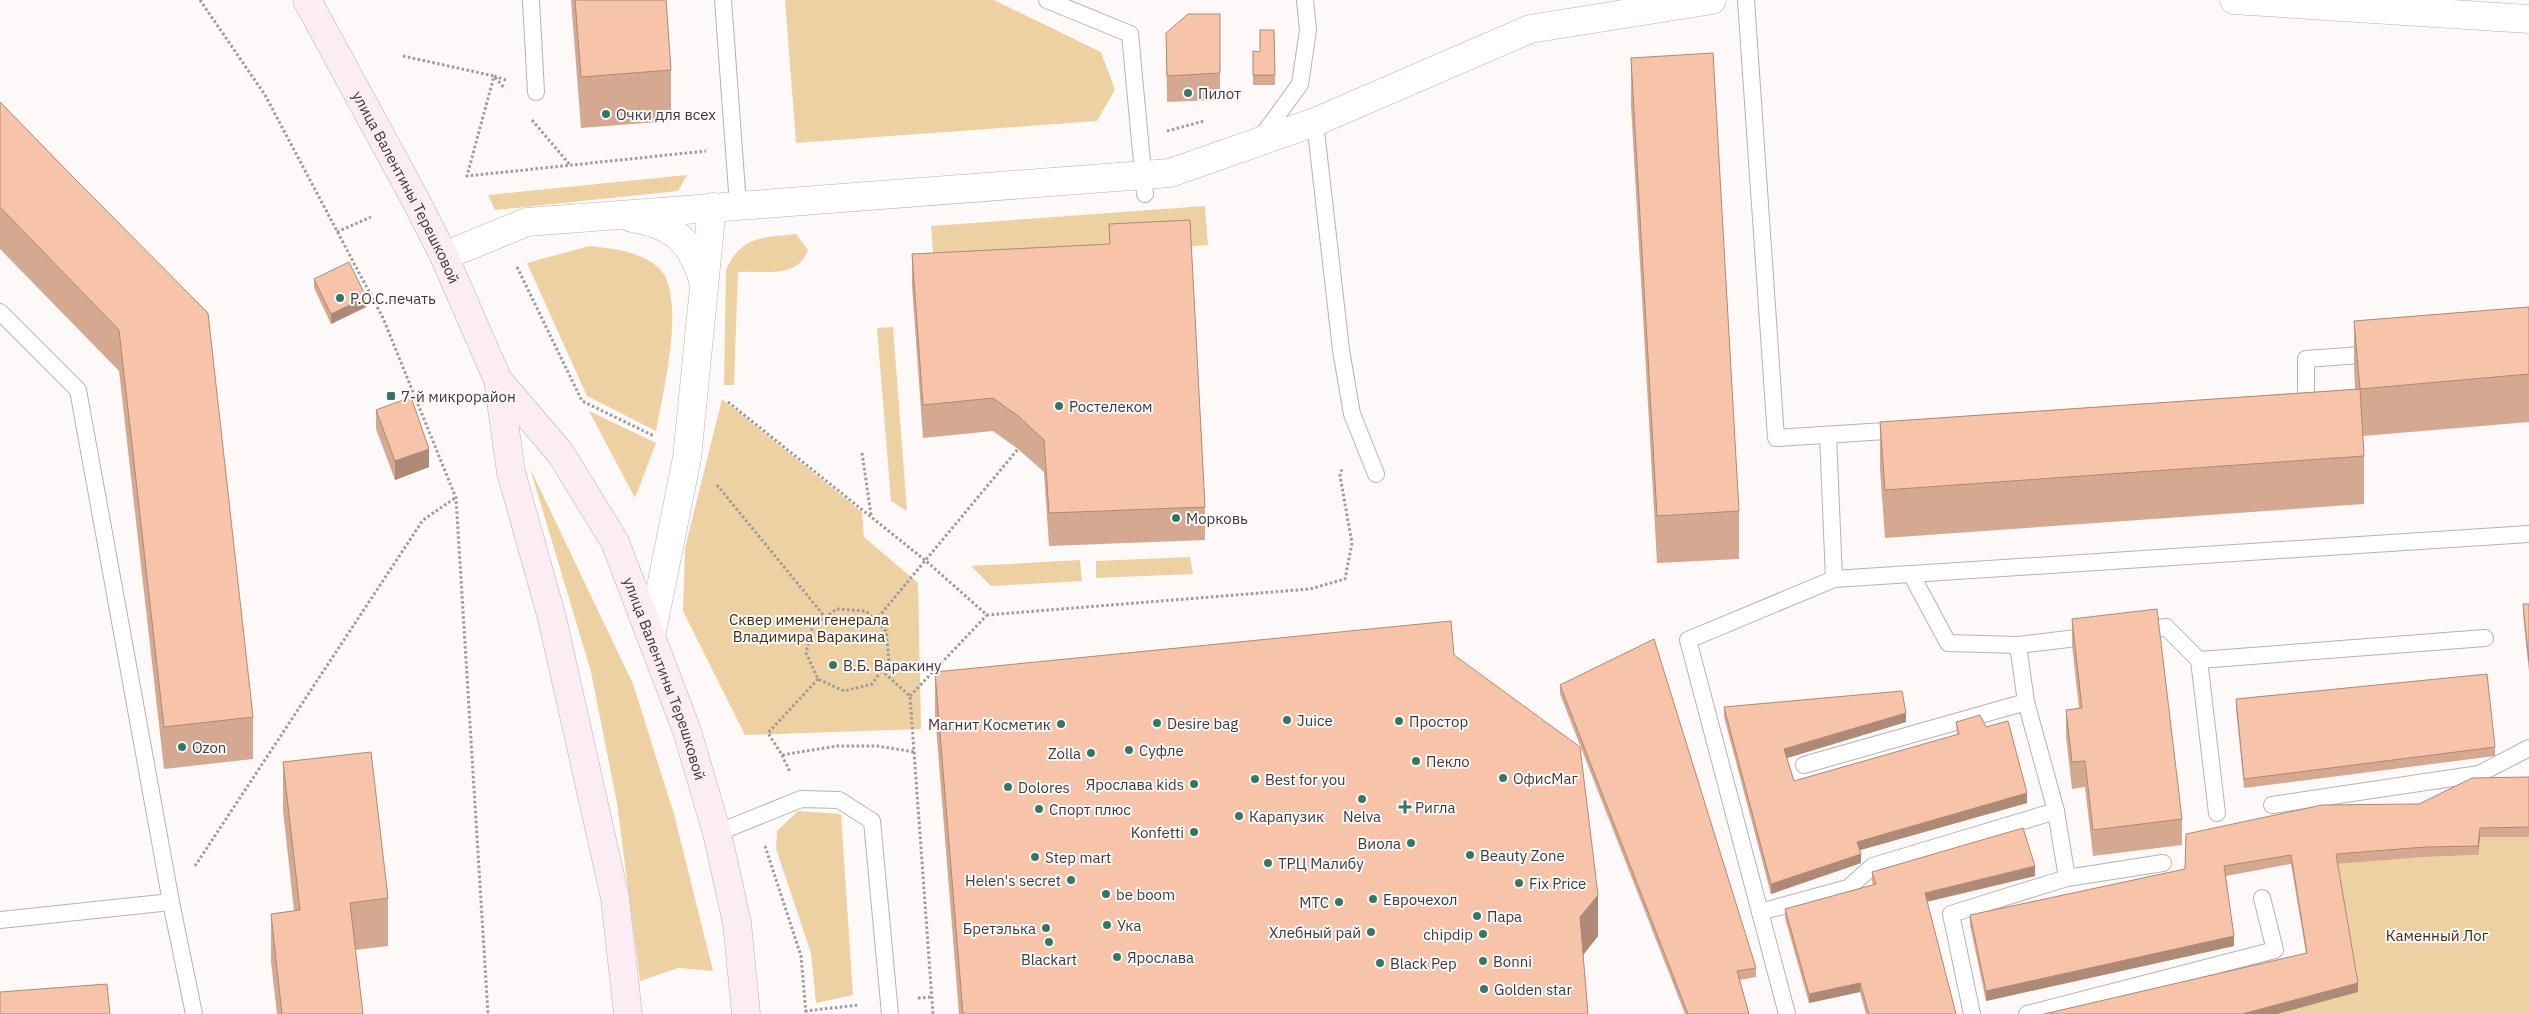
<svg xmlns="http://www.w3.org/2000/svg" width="2529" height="1014" viewBox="0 0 2529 1014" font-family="'IBM Plex Sans',sans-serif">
<rect width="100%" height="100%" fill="#fef9f9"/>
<g fill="#eed1a2">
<polygon points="785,0 994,0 1101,52 1115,90 1097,121 796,143"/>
<polygon points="687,175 678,191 495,210 488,195"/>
<polygon points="1205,206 1208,245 934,265 931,226"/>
<path d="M796,234L808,250C797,280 763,270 738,272L734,385H724L726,270C742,235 762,238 796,234Z"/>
<path d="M589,246C613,248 652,253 665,276C683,312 663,392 656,431L587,396L527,263Z"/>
<polygon points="893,327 907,511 891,501 877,328"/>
<polygon points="722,399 862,512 864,537 918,583 921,729 745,735 683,611 685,548"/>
<polygon points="589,411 656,443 635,498"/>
<polygon points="530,468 633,684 674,814 713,971 678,968 640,981 617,803 591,672"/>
<polygon points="1190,557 1193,574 1096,578 1096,561"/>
<polygon points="1080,560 1082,581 991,586 971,566"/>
<polygon points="798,811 841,814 853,995 816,1003 811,953 776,849 777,831"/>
<polygon points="2480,837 2529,837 2529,1014 2277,1014 2358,992 2336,864 2425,857 2478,855"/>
</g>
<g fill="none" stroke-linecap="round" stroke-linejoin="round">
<g stroke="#b6b2b2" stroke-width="18">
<g id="lane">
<polyline points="531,0 536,92"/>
<polyline points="723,0 738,205"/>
<polyline points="1047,0 1130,34 1145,194"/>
<polyline points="1746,0 1776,438 1901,430"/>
<polyline points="1315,122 1341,350 1352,414 1376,474"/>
<polyline points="1260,139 1300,84 1308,30 1305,0"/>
<polyline points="0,312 78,390 171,902 194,1014"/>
<polyline points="2300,408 2306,407 2306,359 2375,354"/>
<polyline points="1834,579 2529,534"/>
<polyline points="2137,631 2166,627 2199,660 2217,813"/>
<polyline points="2018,645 2093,636"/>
<polyline points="2199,660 2485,638"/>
<polyline points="1804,765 2026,702 2018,645 1948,643 1911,574"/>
<polyline points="2272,805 2479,774 2529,748"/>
<polyline points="2056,811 2067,878 2163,863"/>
<polyline points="717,833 801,799 839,800 872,821 890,1014"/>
<polyline points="1760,912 1848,888 1873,866 2056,811 2026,702"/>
<polyline points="0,920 171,902"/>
<polyline points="1787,1014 1688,640 1834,579 1828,435"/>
<polyline points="1972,1014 1951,914 2067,878"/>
<polyline points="2027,1014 2275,950 2262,898"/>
</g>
</g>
<g stroke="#b6b2b2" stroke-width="29">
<g id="street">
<polyline points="2234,0 2529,19"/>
<path d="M632,218C673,225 691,240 703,280"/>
<polyline points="444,256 527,222 1170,173 1315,122 1530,29 1712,0"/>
<polyline points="651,636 687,458 712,207"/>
</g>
</g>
<g stroke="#b6b2b2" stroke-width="29">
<g id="secondary">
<path id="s1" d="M307,0L414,197L444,256L498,380L511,472L552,618L615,898L628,1014"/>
<path id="s2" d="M498,380L561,454L615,542L687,731L717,833L737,923L746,1014"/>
</g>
</g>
<g stroke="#9e9b9b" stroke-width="3" stroke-dasharray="2.5 2.5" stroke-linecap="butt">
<polyline points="200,0 265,95 383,318 456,498 488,1014"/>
<polyline points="403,56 494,76 505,89"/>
<polyline points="506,80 494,76 467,176 706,151"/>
<polyline points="532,120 570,165"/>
<polyline points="1167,131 1204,121"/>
<polyline points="337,232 371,217"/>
<polyline points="517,267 582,401 654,436"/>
<polyline points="728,402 926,561 987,615 1310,589 1345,579 1352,543 1340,476 1342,468"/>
<polyline points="862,453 871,515"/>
<polyline points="717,485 825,617"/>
<polygon points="837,609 866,611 886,631 889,660 872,684 844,691 818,679 806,653 813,625"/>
<polyline points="875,621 1018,449"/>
<polyline points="881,670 910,696 933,1014"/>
<polyline points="818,679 768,733 782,755 837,746 877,746 915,752"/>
<polyline points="910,696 987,615"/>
<polyline points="782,755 790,772"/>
<polyline points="765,846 801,956 806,1014"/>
<polyline points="195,866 423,520 455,498"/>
<polyline points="918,998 932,997"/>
<polyline points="805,1011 859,1005"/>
</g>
<use href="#lane" stroke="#fff" stroke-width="16"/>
<use href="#street" stroke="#fff" stroke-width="28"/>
<use href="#secondary" stroke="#fcecf4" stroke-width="28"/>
</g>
<g fill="#d5a991">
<polygon points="571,0 666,0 671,70 671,121 581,128"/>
<polygon points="1220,14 1220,100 1167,102 1166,33"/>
<polygon points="1274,30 1275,85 1253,85 1253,51 1260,52"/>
<polygon points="1631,58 1739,511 1739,559 1657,563 1631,106"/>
<polygon points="0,102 75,179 253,717 253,759 164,769 119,371 0,249"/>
<polygon points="1109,224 1205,507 1205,540 1049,546 1044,472 1018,449 993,431 923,438 912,286 912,254 1109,244"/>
<polygon points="314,279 366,307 331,324 314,288"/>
<polygon points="2529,307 2529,422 2363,436 2364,456 2364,504 1885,538 1880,470 1880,422 2355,389 2354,369 2354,321"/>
<polygon points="376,410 429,467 395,480 376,429"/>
<polygon points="2523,604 2529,604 2529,672 2523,614"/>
<polygon points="2072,619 2182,819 2182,845 2093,856 2085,787 2072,789 2066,736 2066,710 2079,708 2072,645"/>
<polygon points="1454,655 1598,936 1583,955 1588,1014 959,1014 935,714 935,672"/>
<polygon points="1560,685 1756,968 1756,977 1740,980 1749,1014 1685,1014 1560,694"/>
<polygon points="2236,699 2495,747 2495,756 2244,788 2236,708"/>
<polygon points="1724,707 1906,722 1787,758 1794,781 1957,735 1956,722 2027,803 1860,850 1861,863 1771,894 1724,717"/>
<polygon points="283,762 388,898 388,946 355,950 363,1014 277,1014 271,962 271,914 294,911 283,810"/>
<polygon points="2529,777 2529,837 2480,837 2478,855 2425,857 2337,864 2358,992 2277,1014 2044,1014 2306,953 2291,864 2226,876 2234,946 1986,1001 1970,925 1970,915 2185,869 2419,804"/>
<polygon points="1872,872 2035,876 1927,902 1956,1014 1866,1014 1860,992 1809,1003 1785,918 1785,909 1873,885 1872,881"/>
</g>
<g fill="#ae8976">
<polygon points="366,297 366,307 331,324 331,314"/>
<polygon points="429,449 429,467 395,480 395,461"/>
<polygon points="1906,713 1906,722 1784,759 1784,749"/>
<polygon points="2027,793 2027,803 1857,851 1857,842"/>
<polygon points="2480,828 2480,837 2478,855 2478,846"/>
<polygon points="1861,854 1861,863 1771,894 1771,884"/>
<polygon points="2035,866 2035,876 1925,902 1925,893"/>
<polygon points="1598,895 1598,936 1580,959 1580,917"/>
<polygon points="2234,936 2234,946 1986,1001 1986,991"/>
<polygon points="1860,983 1860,992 1809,1003 1809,994"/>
<polygon points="2358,983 2358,992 2277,1014 2242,1014"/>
</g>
<g fill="#f8c4a9" stroke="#ae8976">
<polygon points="575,0 666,0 671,70 581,77"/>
<polygon points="1188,14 1220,14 1220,73 1167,76 1166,33"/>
<polygon points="1260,30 1274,30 1275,75 1253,75 1253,51 1260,52"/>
<polygon points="1713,53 1739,511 1657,516 1631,58"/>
<polygon points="0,102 75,179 208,313 253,717 164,727 119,330 0,207"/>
<polygon points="1190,220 1205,507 1049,513 1044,440 1018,416 993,398 923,405 912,254 1110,244 1109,224"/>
<polygon points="349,262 366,297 331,314 314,279"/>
<polygon points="2529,307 2529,374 2360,389 2354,321"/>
<polygon points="2360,389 2364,456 1885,490 1880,422"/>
<polygon points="411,397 429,449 395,461 376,410"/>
<polygon points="2523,604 2529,604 2529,662"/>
<polygon points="2157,609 2182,819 2093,830 2085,761 2072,762 2066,710 2082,708 2072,619"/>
<polygon points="1451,621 1454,655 1580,747 1598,895 1580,917 1588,1014 963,1014 935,672"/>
<polygon points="1654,639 1756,968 1737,971 1749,1014 1688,1014 1560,685"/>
<polygon points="2487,674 2495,747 2244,779 2236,699"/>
<polygon points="1902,691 1906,713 1784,749 1794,781 1959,734 1956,722 1980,715 1986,727 2008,721 2027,793 1857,842 1861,854 1771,884 1724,707"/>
<polygon points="371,752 388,898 350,903 363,1014 282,1014 271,914 300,910 283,762"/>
<polygon points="2529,777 2529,827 2480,828 2478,846 2425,847 2336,854 2358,983 2242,1014 2044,1014 2307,953 2291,855 2224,866 2234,936 1986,991 1970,915 2185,869 2186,834 2322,805 2419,804 2472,778"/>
<polygon points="2023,828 2035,866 1925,893 1956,1014 1869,1014 1860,983 1809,994 1785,909 1876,884 1872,872"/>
<polygon points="107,984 110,1014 0,1014 0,992"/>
</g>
<g fill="#367664" stroke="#fef9f9" stroke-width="2">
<circle cx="1188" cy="93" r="5"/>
<circle cx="606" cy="114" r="5"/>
<circle cx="340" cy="298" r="5"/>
<rect x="386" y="391" width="10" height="10" rx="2.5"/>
<circle cx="1059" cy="406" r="5"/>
<circle cx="1176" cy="518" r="5"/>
<circle cx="833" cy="665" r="5"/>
<circle cx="1287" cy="720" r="5"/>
<circle cx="1399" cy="721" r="5"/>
<circle cx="1157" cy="723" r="5"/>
<circle cx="1061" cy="724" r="5"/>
<circle cx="182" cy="747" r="5"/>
<circle cx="1129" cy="750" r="5"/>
<circle cx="1091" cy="753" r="5"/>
<circle cx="1416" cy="761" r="5"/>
<circle cx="1503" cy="778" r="5"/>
<circle cx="1255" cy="779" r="5"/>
<circle cx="1194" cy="784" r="5"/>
<circle cx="1008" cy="787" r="5"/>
<circle cx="1362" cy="799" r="5"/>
<path d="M1402.5 799.5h5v5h5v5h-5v5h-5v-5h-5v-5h5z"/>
<circle cx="1039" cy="809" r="5"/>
<circle cx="1239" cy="816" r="5"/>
<circle cx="1194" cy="832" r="5"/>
<circle cx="1411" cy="843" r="5"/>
<circle cx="1470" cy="855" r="5"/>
<circle cx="1035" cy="857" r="5"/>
<circle cx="1268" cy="863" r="5"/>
<circle cx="1071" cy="880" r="5"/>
<circle cx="1519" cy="883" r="5"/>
<circle cx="1106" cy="894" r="5"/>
<circle cx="1373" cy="899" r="5"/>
<circle cx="1339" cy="902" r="5"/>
<circle cx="1477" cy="916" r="5"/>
<circle cx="1107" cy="925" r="5"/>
<circle cx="1046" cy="928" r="5"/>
<circle cx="1371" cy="932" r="5"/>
<circle cx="1483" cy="934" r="5"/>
<circle cx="1049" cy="942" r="5"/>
<circle cx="1117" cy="957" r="5"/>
<circle cx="1483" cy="961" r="5"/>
<circle cx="1380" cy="963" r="5"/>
<circle cx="1484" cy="989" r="5"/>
</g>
<g text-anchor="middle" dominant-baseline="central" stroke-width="4" stroke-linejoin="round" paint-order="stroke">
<g font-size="15" fill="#3b3939" stroke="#fef9f9" text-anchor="start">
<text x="1198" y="93">Пилот</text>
<text x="616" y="114">Очки для всех</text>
<text x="350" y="298">Р.О.С.печать</text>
<text x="401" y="396">7-й микрорайон</text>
<text x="1069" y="406">Ростелеком</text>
<text x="1186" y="518">Морковь</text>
<text x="843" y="665">В.Б. Варакину</text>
<text x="1297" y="720">Juice</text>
<text x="1409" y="721">Простор</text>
<text x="1167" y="723">Desire bag</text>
<text x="1051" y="724" text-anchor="end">Магнит Косметик</text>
<text x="192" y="747">Ozon</text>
<text x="1139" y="750">Суфле</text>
<text x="1081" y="753" text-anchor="end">Zolla</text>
<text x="1426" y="761">Пекло</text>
<text x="1513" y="778">ОфисМаг</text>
<text x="1265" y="779">Best for you</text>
<text x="1184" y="784" text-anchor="end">Ярослава kids</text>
<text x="1018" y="787">Dolores</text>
<text x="1415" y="807">Ригла</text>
<text x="1049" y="809">Спорт плюс</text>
<text x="1249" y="816">Карапузик</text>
<text x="1362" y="816" text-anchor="middle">Nelva</text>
<text x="1184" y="832" text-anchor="end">Konfetti</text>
<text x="1401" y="843" text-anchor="end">Виола</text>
<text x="1480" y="855">Beauty Zone</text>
<text x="1045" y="857">Step mart</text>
<text x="1278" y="863">ТРЦ Малибу</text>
<text x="1061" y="880" text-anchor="end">Helen's secret</text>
<text x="1529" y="883">Fix Price</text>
<text x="1116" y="894">be boom</text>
<text x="1383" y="899">Еврочехол</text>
<text x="1329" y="902" text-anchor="end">МТС</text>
<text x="1487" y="916">Пара</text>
<text x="1117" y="925">Ука</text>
<text x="1036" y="928" text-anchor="end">Бретэлька</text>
<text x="1361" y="932" text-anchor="end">Хлебный рай</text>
<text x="1473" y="934" text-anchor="end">chipdip</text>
<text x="1127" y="957">Ярослава</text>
<text x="1049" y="959" text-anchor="middle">Blackart</text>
<text x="1493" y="961">Bonni</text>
<text x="1390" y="963">Black Pep</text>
<text x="1494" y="989">Golden star</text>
</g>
<g font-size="15" fill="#3b3939" stroke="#fef9f9">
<text stroke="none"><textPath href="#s1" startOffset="212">улица Валентины Терешковой</textPath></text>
<text stroke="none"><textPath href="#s2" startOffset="346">улица Валентины Терешковой</textPath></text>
</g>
<g font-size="15" fill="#3c2d11" stroke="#fef9f9">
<text x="809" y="619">Сквер имени генерала<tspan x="809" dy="17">Владимира Варакина</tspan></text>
<text x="2437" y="935">Каменный Лог</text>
</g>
</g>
</svg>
